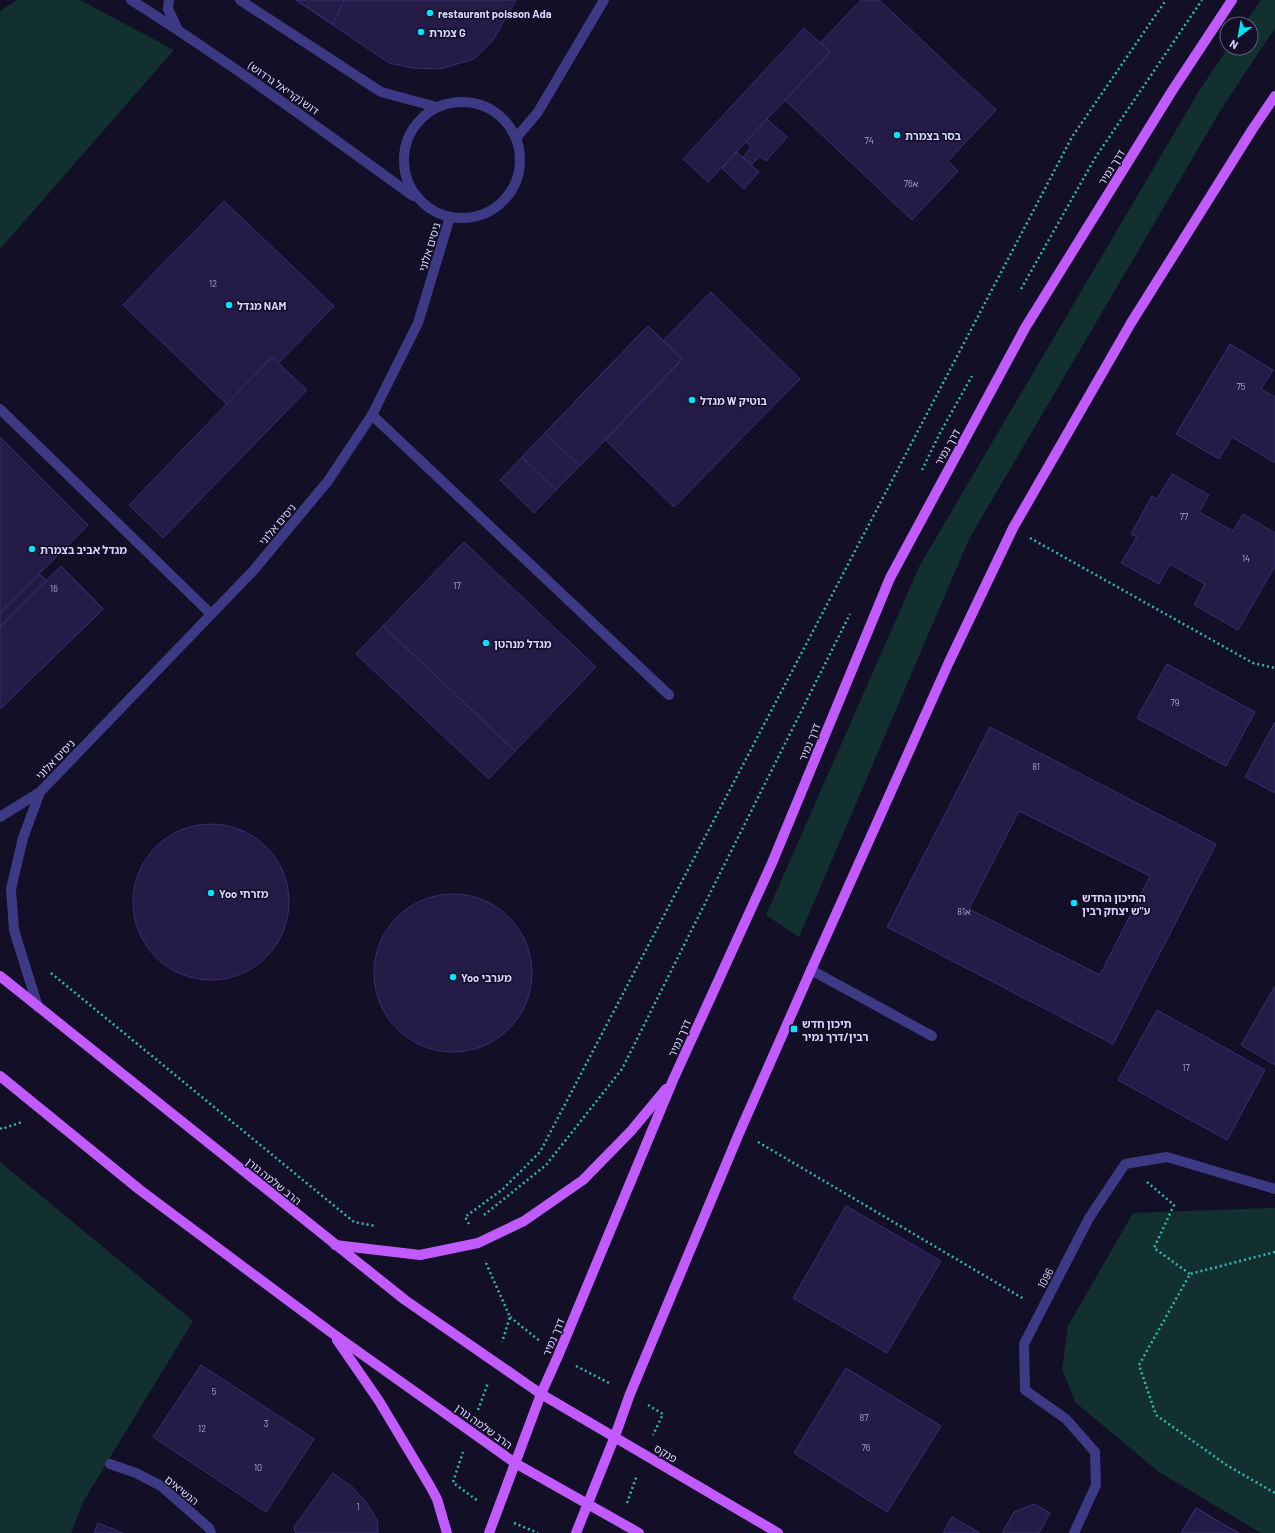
<svg xmlns="http://www.w3.org/2000/svg" width="1275" height="1533" viewBox="0 0 1275 1533" font-family="Barlow,'Noto Sans Hebrew',sans-serif">
<rect width="100%" height="100%" fill="#130f26"/>
<g fill="#12302f">
<polygon points="17,0 80,0 174,50 0,249 0,11"/>
<polygon points="1261,0 1275,0 1275,28 1222,108 969,539 799,937 766,915 920,565 1199,91 1228,48 1251,48 1251,24 1244,24"/>
<polygon points="0,1162 193,1321 83,1502 71,1533 0,1533"/>
<polygon points="1275,1208 1275,1533 1261,1533 1159,1472 1076,1403 1062,1369 1068,1326 1133,1213"/>
</g>
<g fill="#241b47" stroke="#3b2d73" fill-rule="evenodd">
<polygon points="296,0 516,0 493,40 474,59 440,69 413,68 389,63"/>
<polygon points="296,0 344,0 333,24"/>
<polygon points="861,0 879,0 996,110 948,161 958,171 912,220 785,100 830,52 820,43"/>
<polygon points="804,28 830,52 708,182 683,159"/>
<polygon points="767,119 787,137 766,161 760,156 751,165 743,157 751,147 746,142"/>
<polygon points="737,152 759,172 744,189 722,168"/>
<polygon points="224,201 334,306 233,410 123,305"/>
<polygon points="711,292 800,379 674,507 585,420"/>
<polygon points="648,326 682,359 534,513 500,480"/>
<polygon points="648,326 682,359 605,440 570,407"/>
<polygon points="648,326 682,359 556,490 522,457"/>
<polygon points="648,326 682,359 580,466 545,433"/>
<polygon points="1230,344 1273,370 1261,389 1275,397 1275,463 1232,437 1219,459 1176,434"/>
<polygon points="272,357 307,390 163,538 129,505"/>
<polygon points="0,437 88,525 0,613"/>
<polygon points="1172,474 1209,495 1199,512 1233,531 1243,514 1275,533 1275,566 1238,630 1194,605 1205,584 1170,564 1159,584 1121,563 1137,537 1131,534 1152,496 1157,499"/>
<polygon points="464,542 596,667 515,751 383,626"/>
<polygon points="61,566 103,609 0,709 0,613 39,574 47,581"/>
<polygon points="61,566 103,609 0,709 0,613 39,574 47,581"/>
<polygon points="61,566 103,609 0,709 0,627"/>
<polygon points="383,626 515,751 489,779 356,654"/>
<polygon points="1167,664 1255,712 1226,766 1137,718"/>
<polygon points="1275,722 1275,793 1245,777"/>
<path d="M990,727L1216,844L1113,1044L887,927ZM1019,811L1150,876L1100,975L969,909Z"/>
<circle cx="211" cy="902" r="78"/>
<circle cx="453" cy="973" r="79"/>
<polygon points="1275,986 1275,1065 1241,1045"/>
<polygon points="1157,1010 1265,1070 1227,1140 1118,1080"/>
<polygon points="846,1206 941,1261 887,1353 793,1298"/>
<polygon points="201,1365 314,1439 266,1512 153,1437"/>
<polygon points="846,1368 941,1426 887,1512 794,1453"/>
<polygon points="333,1473 352,1487 366,1502 377,1520 378,1533 296,1533 294,1527"/>
<polygon points="1034,1504 1050,1513 1039,1533 1002,1533 1014,1512"/>
<polygon points="1196,1508 1224,1525 1239,1533 1181,1533"/>
<polygon points="1196,1508 1224,1525 1239,1533 1181,1533"/>
<polygon points="1196,1508 1224,1525 1239,1533 1181,1533"/>
<polygon points="952,1517 980,1533 943,1533"/>
<polygon points="98,1523 123,1533 94,1533"/>
</g>
<g fill="none" stroke-linecap="round" stroke-linejoin="round">
<g stroke="#2fb8b0" stroke-width="2.5" stroke-dasharray="2 3" stroke-linecap="butt">
<polyline points="1021,289 1095,158 1202,0"/>
<polyline points="922,470 940,433 972,376"/>
<polyline points="1030,538 1253,663 1275,668"/>
<polyline points="51,973 354,1222 376,1226"/>
<polyline points="0,1128 2,1129 22,1122"/>
<polyline points="758,1142 1024,1299"/>
<polyline points="1147,1182 1174,1205 1154,1248 1190,1274"/>
<polyline points="484,1215 546,1165 622,1069 850,614"/>
<polyline points="469,1224 465,1217 503,1189 540,1152 1072,137 1166,0"/>
<polyline points="1275,1252 1190,1274 1139,1365 1156,1415 1228,1466 1275,1493"/>
<polyline points="486,1263 510,1317 502,1342"/>
<polyline points="510,1317 541,1342"/>
<polyline points="576,1366 611,1384"/>
<polyline points="648,1405 663,1414 653,1435"/>
<polyline points="478,1410 488,1383"/>
<polyline points="453,1482 463,1452"/>
<polyline points="455,1484 478,1501"/>
<polyline points="627,1503 637,1475"/>
<polyline points="514,1523 538,1533"/>
</g>
<g stroke="#3d3a85" stroke-width="10">
<path d="M131,0C228,61 320,129 413,196"/>
<polyline points="169,0 168,9 177,28"/>
<polyline points="240,0 381,92 437,107"/>
<circle cx="462" cy="160" r="58"/>
<polyline points="516,138 538,112 604,0"/>
<polyline points="0,409 211,614"/>
<polyline points="372,415 669,695"/>
<polyline points="0,817 40,792 253,571 328,481 372,415 418,323 450,217"/>
<polyline points="811,970 932,1036"/>
<polyline points="38,1007 14,930 11,889 23,838 40,792"/>
<polyline points="110,1464 136,1473 161,1486 209,1528 211,1533"/>
<polyline points="1074,1533 1096,1485 1095,1452 1066,1419 1025,1390 1024,1344 1089,1218 1125,1164 1167,1157 1275,1189"/>
</g>
<g stroke="#c25bff" stroke-width="10">
<polyline points="0,976 405,1300 541,1394 778,1533"/>
<polyline points="0,1076 140,1190 332,1333 515,1463 639,1533"/>
<polyline points="335,1245 420,1255 478,1243 524,1221 583,1180 631,1131 666,1089"/>
<polyline points="337,1340 379,1401 430,1486 437,1499 447,1533"/>
<polyline points="489,1533 541,1394 558,1356 673,1080 772,863 890,578 1025,328 1172,91 1232,0"/>
<polyline points="576,1533 615,1436 630,1394 740,1131 811,970 949,662 1013,528 1131,323 1252,130 1275,96"/>
</g>
</g>
<g fill="#00e5ff" stroke="#130f26" stroke-width="1.5">
<circle cx="430" cy="13" r="4"/>
<circle cx="421" cy="32" r="4"/>
<circle cx="897" cy="135" r="4"/>
<circle cx="229" cy="305" r="4"/>
<circle cx="692" cy="400" r="4"/>
<circle cx="32" cy="549" r="4"/>
<circle cx="486" cy="643" r="4"/>
<circle cx="211" cy="893" r="4"/>
<circle cx="1074" cy="903" r="4"/>
<circle cx="453" cy="977" r="4"/>
<rect x="790" y="1025" width="8" height="8" rx="2"/>
</g>
<g text-anchor="middle" dominant-baseline="central" stroke-width="3" stroke-linejoin="round" paint-order="stroke">
<g font-size="9" fill="#aca6d1">
<text x="869" y="140">74</text>
<text x="911" y="183">76א</text>
<text x="213" y="283">12</text>
<text x="1241" y="386">75</text>
<text x="1184" y="516">77</text>
<text x="1246" y="558">14</text>
<text x="457" y="585">17</text>
<text x="54" y="588">16</text>
<text x="1175" y="702">79</text>
<text x="1036" y="766">81</text>
<text x="964" y="911">81א</text>
<text x="1186" y="1067">17</text>
<text x="214" y="1391">5</text>
<text x="864" y="1417">87</text>
<text x="266" y="1423">3</text>
<text x="202" y="1428">12</text>
<text x="866" y="1447">76</text>
<text x="258" y="1467">10</text>
<text x="358" y="1506">1</text>
</g>
<g font-size="11" font-weight="bold" fill="#d9d4ff" stroke="#130f26" text-anchor="start">
<text x="438" y="13">restaurant poisson Ada</text>
<text x="429" y="32">צמרת G</text>
<text x="905" y="135">בסר בצמרת</text>
<text x="237" y="305">מגדל NAM</text>
<text x="700" y="400">מגדל W בוטיק</text>
<text x="40" y="549">מגדל אביב בצמרת</text>
<text x="494" y="643">מגדל מנהטן</text>
<text x="219" y="893">Yoo מזרחי</text>
<text x="1082" y="897">התיכון החדש<tspan x="1082" dy="13">ע"ש יצחק רבין</tspan></text>
<text x="461" y="977">Yoo מערבי</text>
<text x="802" y="1023">תיכון חדש<tspan x="802" dy="13">רבין/דרך נמיר</tspan></text>
</g>
<g font-size="11" fill="#d9d4ff" stroke="#130f26">
<text transform="translate(284 88) rotate(35)">דוש (קריאל גרדוש)</text>
<text transform="translate(1111 167) rotate(-58)">דרך נמיר</text>
<text transform="translate(429 247) rotate(-73)">ניסים אלוני</text>
<text transform="translate(947 447) rotate(-61)">דרך נמיר</text>
<text transform="translate(277 524) rotate(-50)">ניסים אלוני</text>
<text transform="translate(809 742) rotate(-68)">דרך נמיר</text>
<text transform="translate(55 759) rotate(-46)">ניסים אלוני</text>
<text transform="translate(679 1038) rotate(-66)">דרך נמיר</text>
<text transform="translate(274 1181) rotate(39)">הרב שלמה גורן</text>
<text transform="translate(1045 1278) rotate(-62)">1096</text>
<text transform="translate(553 1337) rotate(-67)">דרך נמיר</text>
<text transform="translate(484 1426) rotate(36)">הרב שלמה גורן</text>
<text transform="translate(666 1453) rotate(31)">פנקס</text>
<text transform="translate(182 1490) rotate(39)">הנשיאים</text>
</g>
</g>
<g transform="translate(1239 36) rotate(211)"><circle r="19" fill="#130f26" stroke="#625e7d"/>
<path d="M0-3L7 15L0 10L-7 15Z" fill="#00e5ff"/>
<text y="-6" font-size="11" font-weight="bold" text-anchor="middle" fill="#d9d4ff">N</text>
</g>
</svg>
